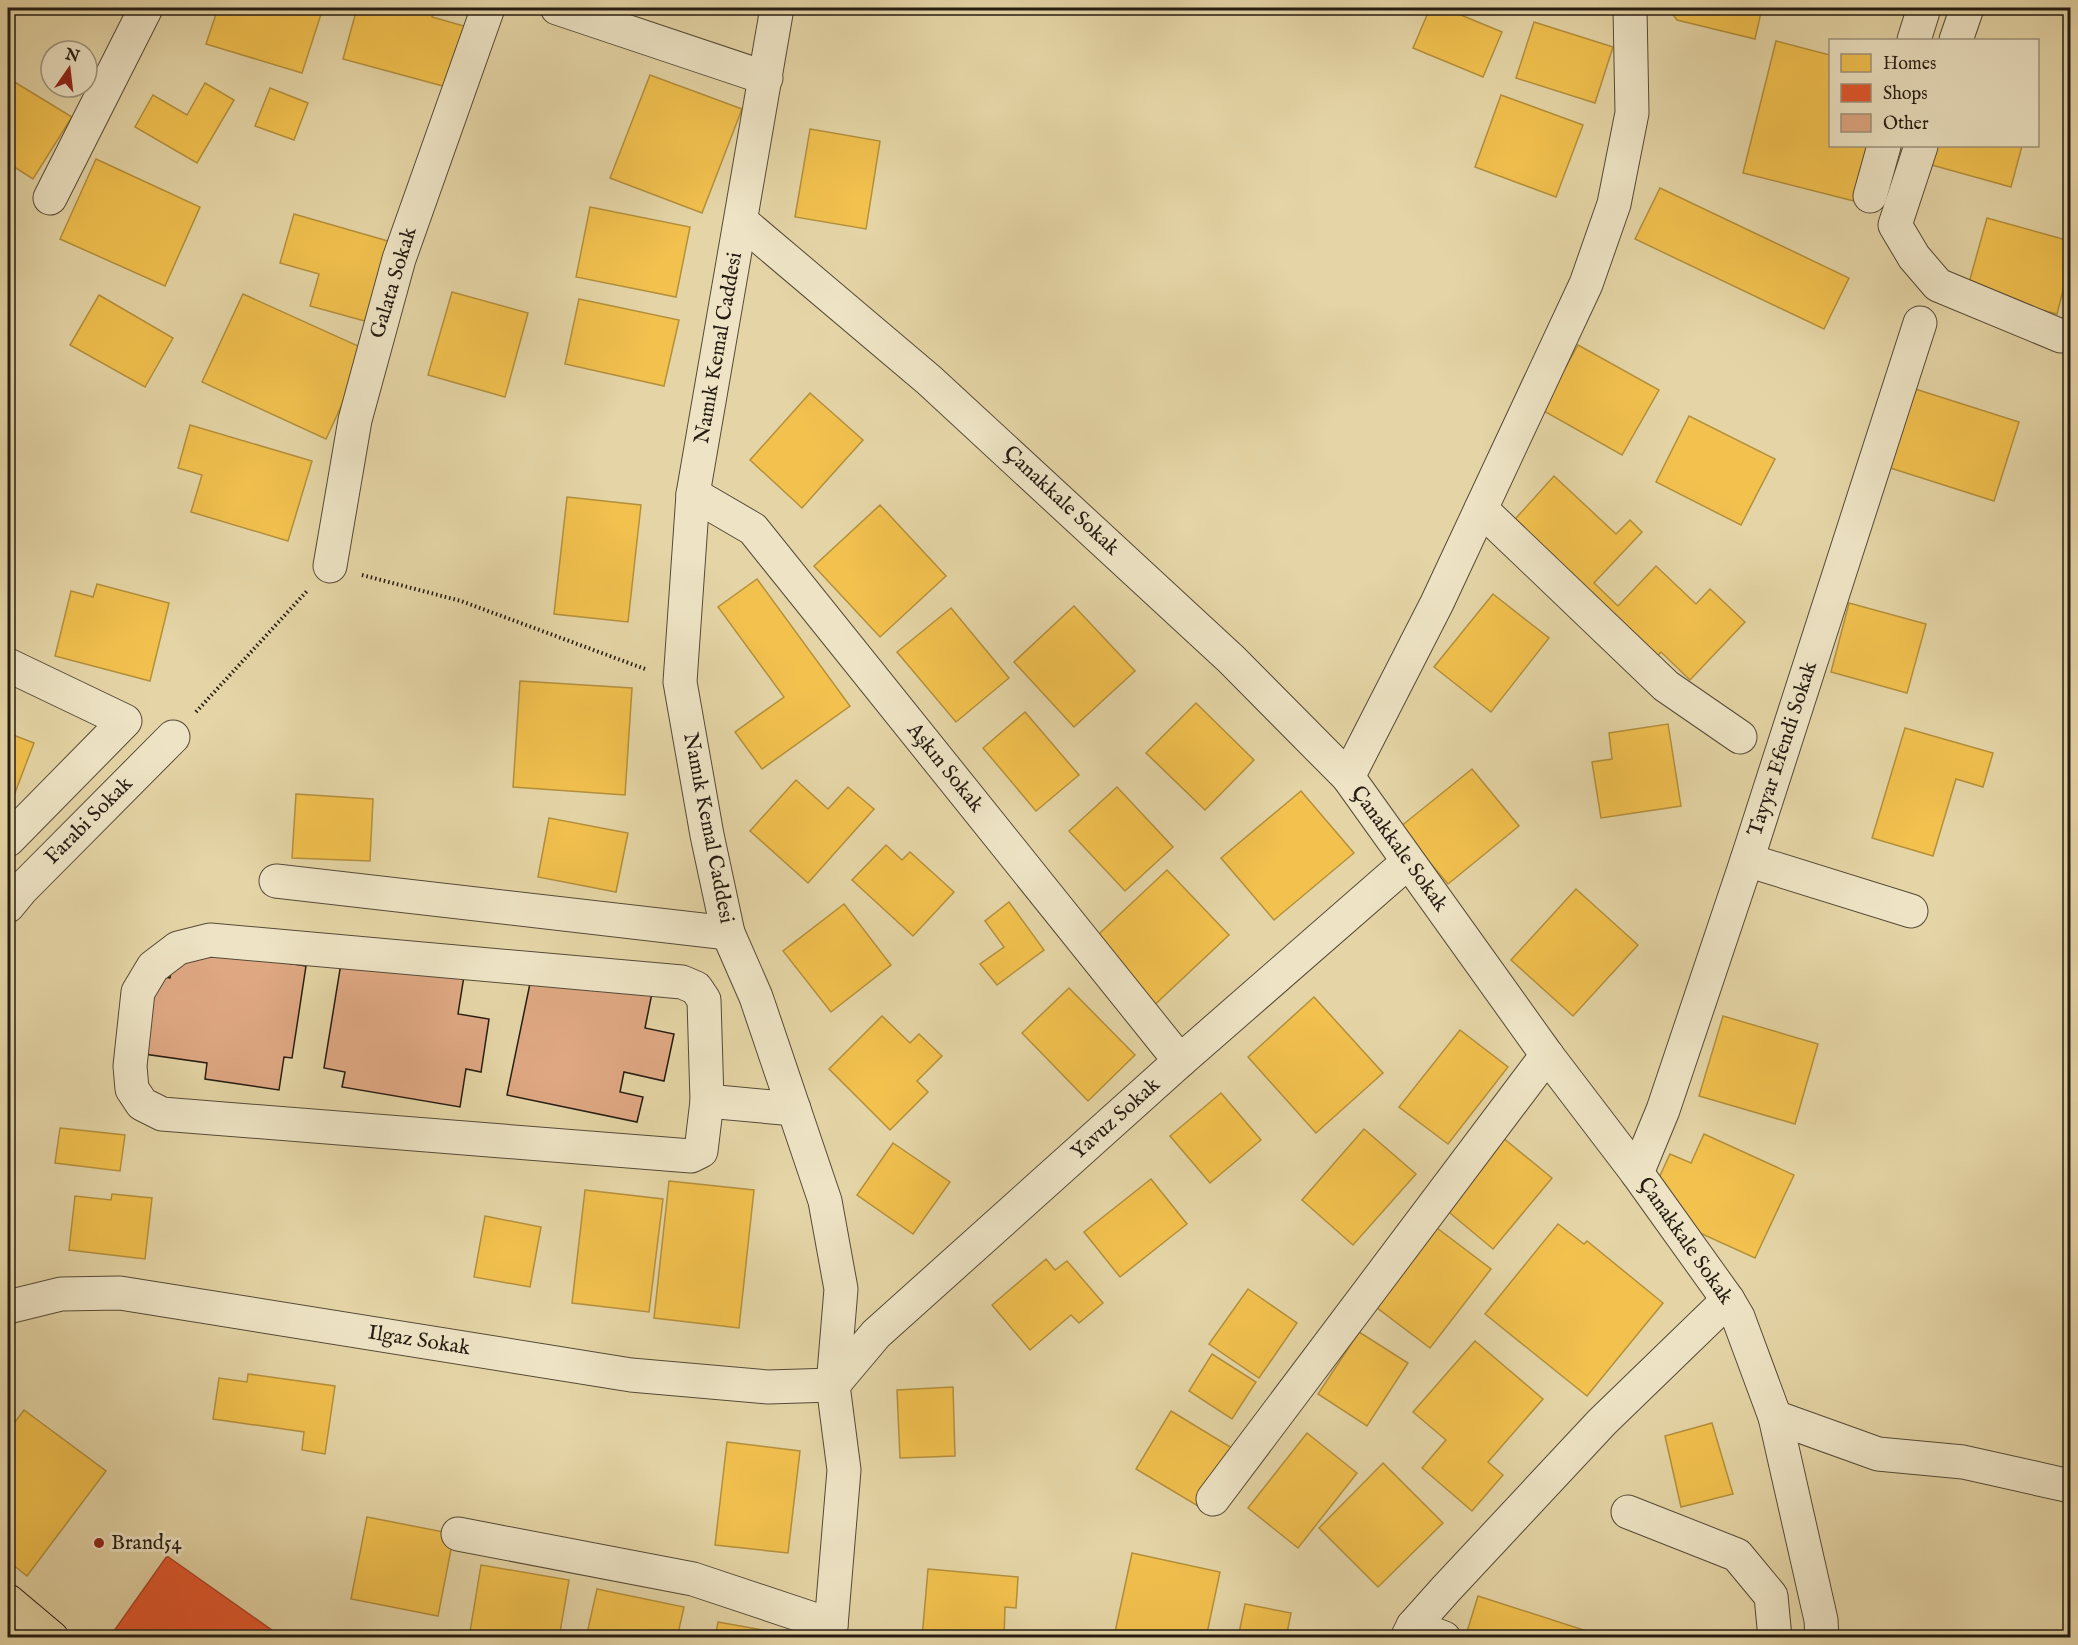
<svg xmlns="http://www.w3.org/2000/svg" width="2078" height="1645" viewBox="0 0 2078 1645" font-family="'IM FELL English',serif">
<rect width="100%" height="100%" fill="#e5d5a6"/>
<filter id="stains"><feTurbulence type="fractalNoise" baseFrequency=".00333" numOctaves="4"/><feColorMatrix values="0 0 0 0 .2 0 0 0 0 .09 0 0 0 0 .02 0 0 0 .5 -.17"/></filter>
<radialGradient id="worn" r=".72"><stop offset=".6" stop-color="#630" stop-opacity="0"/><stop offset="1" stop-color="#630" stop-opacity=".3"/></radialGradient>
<g fill="#f2c14e" stroke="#b4903c" stroke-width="1.5">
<polygon points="218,8 323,8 302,73 206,44"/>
<polygon points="357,8 435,8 432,17 471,28 454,89 343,59"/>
<polygon points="1430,8 1444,8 1502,32 1483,77 1413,48"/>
<polygon points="1668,8 1762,8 1755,39 1677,20"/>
<polygon points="1534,22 1613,47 1595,103 1516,78"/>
<polygon points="1776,41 1830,55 1830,146 1872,146 1858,202 1743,173"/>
<polygon points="650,75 742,109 702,213 610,178"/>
<polygon points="8,78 72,117 33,179 8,163"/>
<polygon points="205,83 234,100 197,163 135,127 153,95 187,115"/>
<polygon points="270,88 308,103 294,140 255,126"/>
<polygon points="1501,95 1583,125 1556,197 1475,167"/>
<polygon points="810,129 880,141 866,229 795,217"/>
<polygon points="1933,146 2022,146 2011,187 1928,164"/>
<polygon points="96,159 200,207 165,286 60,239"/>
<polygon points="2070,169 2070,202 2064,200"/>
<polygon points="1660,188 1849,278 1824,329 1635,239"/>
<polygon points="590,207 690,227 676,297 576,277"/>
<polygon points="294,214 395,243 372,323 310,306 319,274 280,263"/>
<polygon points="1987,218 2070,241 2070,263 2057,314 1967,290"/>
<polygon points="452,292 528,313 505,397 428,375"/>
<polygon points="243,294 367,350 326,439 202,382"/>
<polygon points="99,295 173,338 145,387 70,345"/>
<polygon points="579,299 679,320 664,386 565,364"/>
<polygon points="1578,345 1659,390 1622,455 1542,410"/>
<polygon points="1909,387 2019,422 1994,501 1884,466"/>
<polygon points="810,393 863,440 802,508 750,460"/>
<polygon points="1689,416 1775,459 1741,525 1656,482"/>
<polygon points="190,425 312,461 288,541 191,512 202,475 178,468"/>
<polygon points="1554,476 1616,534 1630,520 1642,532 1594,583 1618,606 1656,566 1696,604 1710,589 1745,622 1690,680 1661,652 1649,666 1508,527"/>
<polygon points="567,497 641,505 628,622 554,614"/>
<polygon points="880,505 946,576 880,637 814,566"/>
<polygon points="757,579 850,706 762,769 735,732 784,697 718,607"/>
<polygon points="97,584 169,603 150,681 55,656 71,591 93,597"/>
<polygon points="1493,594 1549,638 1491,712 1434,667"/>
<polygon points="1849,603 1926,624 1907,693 1831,672"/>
<polygon points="1074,606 1135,671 1074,727 1014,662"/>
<polygon points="951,608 1009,678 956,722 897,652"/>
<polygon points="520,681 632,688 625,795 513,787"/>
<polygon points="1196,703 1254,760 1205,810 1146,753"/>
<polygon points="1025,712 1079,775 1036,811 983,748"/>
<polygon points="1668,724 1681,806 1601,818 1592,762 1612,759 1609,733"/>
<polygon points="1905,728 1993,753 1983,787 1956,779 1933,856 1872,838"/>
<polygon points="8,733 34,743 8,811"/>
<polygon points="1472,769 1519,826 1448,884 1400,827"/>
<polygon points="796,780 828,809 848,787 874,809 808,883 750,831"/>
<polygon points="1117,787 1173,847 1125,891 1069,831"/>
<polygon points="1301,791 1354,853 1274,920 1221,858"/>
<polygon points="296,794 373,799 370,861 292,858"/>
<polygon points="549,818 628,833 616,892 538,877"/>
<polygon points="886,845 902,860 910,852 954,892 913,936 852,880"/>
<polygon points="1167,870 1229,935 1147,1012 1085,947"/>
<polygon points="1576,889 1638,945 1573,1016 1511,960"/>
<polygon points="1009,902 1044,950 997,985 980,964 1004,947 985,921"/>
<polygon points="844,904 891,965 831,1012 783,951"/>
<polygon points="1069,988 1135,1055 1088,1101 1022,1033"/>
<polygon points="1314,997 1383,1073 1316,1133 1248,1057"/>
<polygon points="882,1016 910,1043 919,1034 942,1056 917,1081 928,1092 890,1130 829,1069"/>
<polygon points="1723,1016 1818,1044 1795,1124 1699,1096"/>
<polygon points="1460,1030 1508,1067 1448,1144 1399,1107"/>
<polygon points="1221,1093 1261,1140 1210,1183 1170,1136"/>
<polygon points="60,1128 125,1135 120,1171 55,1163"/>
<polygon points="1491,1128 1552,1178 1493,1249 1432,1198"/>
<polygon points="1364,1129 1416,1174 1353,1245 1302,1200"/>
<polygon points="1704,1134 1794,1175 1755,1258 1669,1219 1653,1191 1670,1154 1691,1163"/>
<polygon points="893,1143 950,1182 913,1234 857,1195"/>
<polygon points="1151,1179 1187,1224 1120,1277 1084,1232"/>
<polygon points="669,1181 754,1190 739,1328 654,1318"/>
<polygon points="585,1190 663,1199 649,1312 572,1303"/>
<polygon points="112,1194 152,1198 145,1259 69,1250 75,1196 111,1200"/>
<polygon points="485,1216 541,1227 530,1287 474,1277"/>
<polygon points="1558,1224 1584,1244 1587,1241 1663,1303 1587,1396 1485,1314"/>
<polygon points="1433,1225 1491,1269 1430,1348 1372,1304"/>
<polygon points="1046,1259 1055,1270 1067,1261 1103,1303 1079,1323 1071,1315 1030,1350 992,1305"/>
<polygon points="1248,1289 1297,1323 1259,1378 1209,1344"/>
<polygon points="1359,1332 1408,1363 1367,1426 1318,1394"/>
<polygon points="1475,1341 1543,1399 1488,1462 1503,1475 1472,1511 1422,1468 1446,1440 1413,1412"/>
<polygon points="1212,1354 1256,1382 1232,1419 1189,1391"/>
<polygon points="248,1374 335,1386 325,1454 302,1450 304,1432 213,1419 219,1378 247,1382"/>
<polygon points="953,1387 955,1456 900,1458 897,1390"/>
<polygon points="24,1410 106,1471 27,1576 8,1561 8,1431"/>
<polygon points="1171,1411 1232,1448 1198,1506 1136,1469"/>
<polygon points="1712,1423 1733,1494 1681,1507 1665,1436"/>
<polygon points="1307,1433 1357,1473 1298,1548 1248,1508"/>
<polygon points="727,1442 800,1451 788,1553 715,1545"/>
<polygon points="1383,1463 1443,1523 1378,1587 1319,1528"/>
<polygon points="367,1517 454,1534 438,1616 351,1599"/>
<polygon points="1132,1553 1220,1572 1206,1638 1140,1638 1115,1632"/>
<polygon points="481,1565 569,1580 559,1638 469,1638"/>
<polygon points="928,1569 1018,1577 1016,1608 1005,1607 1004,1638 922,1638"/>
<polygon points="597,1589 684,1607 677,1638 586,1638"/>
<polygon points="1478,1596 1596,1634 1595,1638 1465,1638"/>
<polygon points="1245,1604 1291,1613 1286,1638 1238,1638"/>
<polygon points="718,1622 796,1636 795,1638 715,1638"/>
</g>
<polygon fill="#e4572e" stroke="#ab4526" stroke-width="1.5" points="167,1556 276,1633 273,1638 109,1638"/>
<g fill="#dfa883" stroke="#251c12" stroke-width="1.5">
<polygon points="175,946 306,966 292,1058 284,1057 279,1090 205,1079 207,1063 137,1053 149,975 170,978"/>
<polygon points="342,957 464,976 458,1014 489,1019 481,1072 466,1069 460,1107 342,1087 345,1072 324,1068"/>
<polygon points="533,969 652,993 645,1028 674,1034 664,1081 624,1072 620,1092 643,1097 637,1122 507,1095"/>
</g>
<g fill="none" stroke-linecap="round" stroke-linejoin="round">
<g stroke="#554a37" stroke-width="35">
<g id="minor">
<polyline points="557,8 766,78"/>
<polyline points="777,8 693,494 680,682 707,835 728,933 756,997 825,1201 841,1289 833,1385 844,1470 830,1638"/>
<polyline points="1914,40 1924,8"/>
<polyline points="1956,40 1967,8"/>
<polyline points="1921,146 1895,225 1914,257 1938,285 2061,336 2070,336"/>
<polyline points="1870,196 1884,146"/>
<polyline points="50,198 146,8"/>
<polyline points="741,221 929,380 1231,659 1348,777 1547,1055 1637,1173 1728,1300 1738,1317 1775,1417 1821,1620 1822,1638"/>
<polyline points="693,494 753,529 1180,1061"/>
<polyline points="1481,509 1666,686 1740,737"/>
<polyline points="330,566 355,420 399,259 488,8"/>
<polyline points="8,665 125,721 8,840"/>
<polyline points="1348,777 1437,603 1586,284 1614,204 1632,113 1630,8"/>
<polyline points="1747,860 1911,911"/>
<polyline points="276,881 728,933"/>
<polyline points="8,906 22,889 173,737"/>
<polygon points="210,940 682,982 696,988 704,1000 707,1101 701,1151 691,1156 162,1114 142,1104 132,1089 130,1066 138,992 153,967 178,948"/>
<polyline points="707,1101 794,1109"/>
<polyline points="1637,1173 1663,1110 1747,860 1920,323"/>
<polyline points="8,1307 61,1294 120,1293 631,1375 768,1387 833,1385 876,1334 1180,1061 1408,862"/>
<polyline points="1775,1417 1878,1454 1963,1462 2070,1486"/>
<polyline points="1213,1499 1547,1055"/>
<polyline points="1628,1512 1737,1555 1771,1596 1775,1638"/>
<polyline points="458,1534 693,1579 831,1625"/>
<polyline points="1413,1626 1444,1638"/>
<polyline points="1407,1638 1413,1626 1446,1589 1602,1422 1728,1300"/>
</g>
</g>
<g stroke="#251c12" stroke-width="35">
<polyline id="major" points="8,1601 52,1638"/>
</g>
<g stroke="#251c12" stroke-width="4" stroke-dasharray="1.5 3" stroke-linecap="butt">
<polyline points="362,575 461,601 645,669"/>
<polyline points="196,712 307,591"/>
</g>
<use href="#minor" stroke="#eee4c5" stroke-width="33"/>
<use href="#major" stroke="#e5d5a6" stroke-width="33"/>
</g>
<circle fill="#8f2418" stroke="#eee4c5" stroke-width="2" cx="99" cy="1543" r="6"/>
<g text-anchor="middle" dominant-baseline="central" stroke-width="6" stroke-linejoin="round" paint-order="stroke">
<g font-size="21" fill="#251c12" stroke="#eee4c5">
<text transform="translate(394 283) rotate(-73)">Galata Sokak</text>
<text transform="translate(719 348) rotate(-80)">Namık Kemal Caddesi</text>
<text transform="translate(1061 501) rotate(43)">Çanakkale Sokak</text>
<text transform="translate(1783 749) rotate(-72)">Tayyar Efendi Sokak</text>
<text transform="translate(945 768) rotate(51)">Aşkın Sokak</text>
<text transform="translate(89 821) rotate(-45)">Farabi Sokak</text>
<text transform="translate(708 828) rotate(79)">Namık Kemal Caddesi</text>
<text transform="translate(1399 849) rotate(54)">Çanakkale Sokak</text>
<text transform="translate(1116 1119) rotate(-42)">Yavuz Sokak</text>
<text transform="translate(1685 1241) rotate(55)">Çanakkale Sokak</text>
<text transform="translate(419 1341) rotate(9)">Ilgaz Sokak</text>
</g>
<g font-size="21" fill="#251c12" stroke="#eee4c5" text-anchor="start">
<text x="111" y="1543">Brand54</text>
</g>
</g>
<rect width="2078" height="1645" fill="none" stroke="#e5d5a6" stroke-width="30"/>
<rect x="9" y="9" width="2060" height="1627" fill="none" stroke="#251c12" stroke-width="3"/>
<rect x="15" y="15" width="2048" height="1615" fill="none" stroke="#251c12" stroke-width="1.5"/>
<rect x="1829" y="39" width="210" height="108" fill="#eee4c5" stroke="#9e947d" stroke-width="1.5"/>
<rect x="1841" y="54" width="30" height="18" fill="#f2c14e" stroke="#9e947d" stroke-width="1.5"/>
<text x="1883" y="69" font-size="18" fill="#251c12">Homes</text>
<rect x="1841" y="84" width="30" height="18" fill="#e4572e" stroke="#9e947d" stroke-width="1.5"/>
<text x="1883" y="99" font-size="18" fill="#251c12">Shops</text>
<rect x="1841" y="114" width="30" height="18" fill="#dfa883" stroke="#9e947d" stroke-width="1.5"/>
<text x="1883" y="129" font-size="18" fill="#251c12">Other</text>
<g transform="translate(69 69) rotate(14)"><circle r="28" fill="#eee4c5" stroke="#9e947d" stroke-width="1.5"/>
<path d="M0-4.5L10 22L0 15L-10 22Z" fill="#8f2418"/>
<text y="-9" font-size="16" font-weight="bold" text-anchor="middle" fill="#251c12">N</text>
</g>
<rect width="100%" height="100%" filter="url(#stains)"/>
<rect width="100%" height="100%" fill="url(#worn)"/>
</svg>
